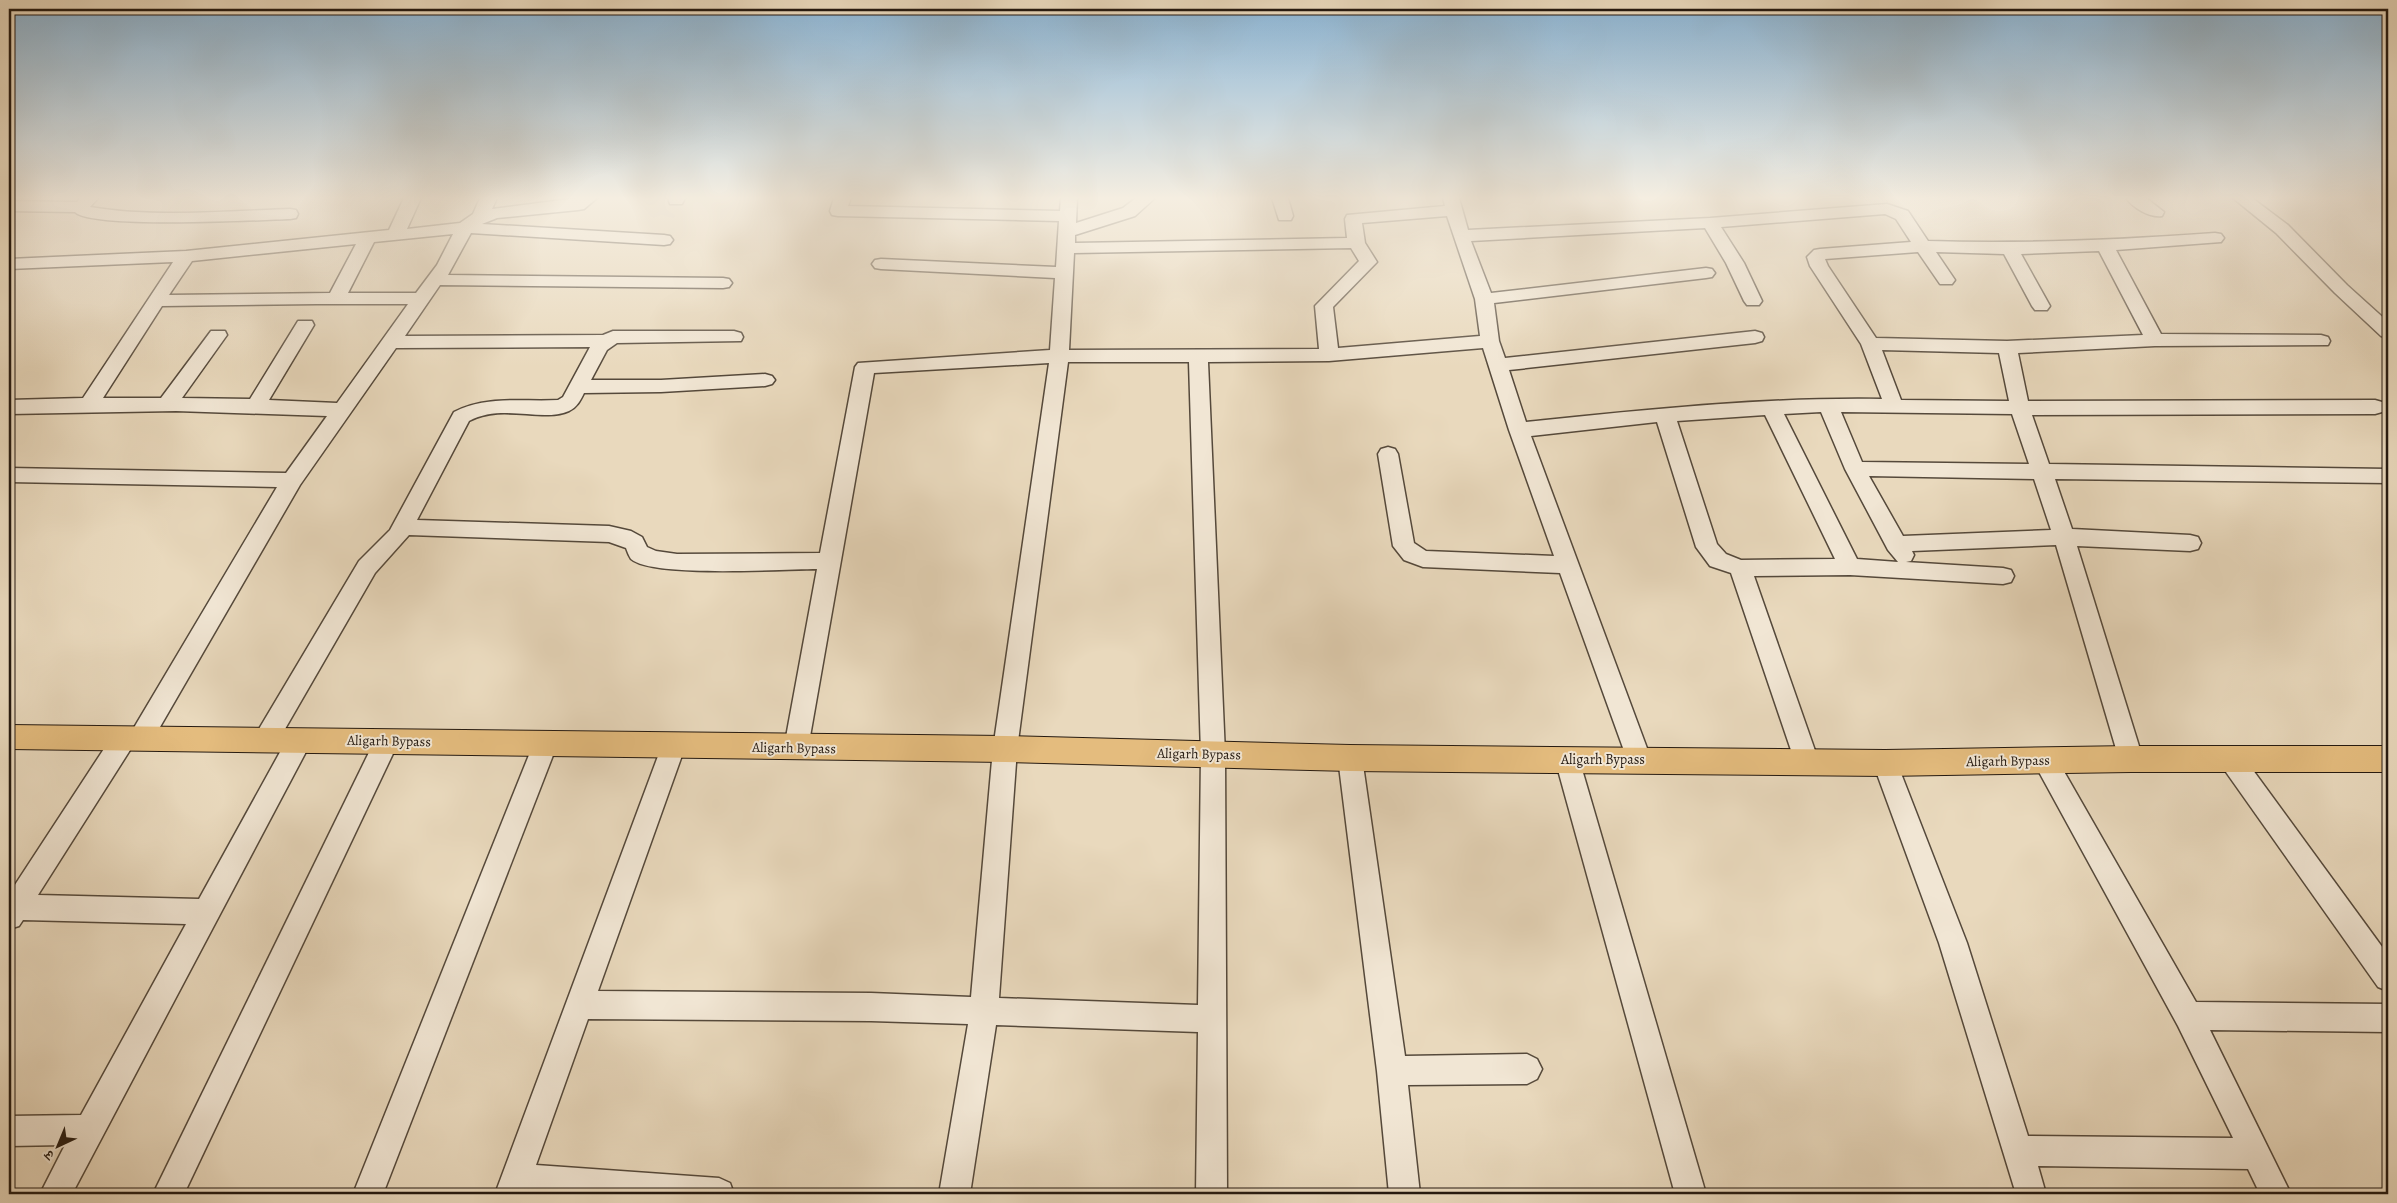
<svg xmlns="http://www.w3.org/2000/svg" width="2397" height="1203" viewBox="0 0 2397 1203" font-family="Alegreya,'Noto Serif Devanagari',serif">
<rect width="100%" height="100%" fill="#e9d9bd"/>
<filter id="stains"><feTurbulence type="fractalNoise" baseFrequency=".004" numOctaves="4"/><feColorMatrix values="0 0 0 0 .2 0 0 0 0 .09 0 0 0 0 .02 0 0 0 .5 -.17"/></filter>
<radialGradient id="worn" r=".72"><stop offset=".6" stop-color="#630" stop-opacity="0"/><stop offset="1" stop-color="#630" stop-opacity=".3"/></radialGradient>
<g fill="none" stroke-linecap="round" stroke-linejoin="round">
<g stroke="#55493b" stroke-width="3">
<g id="minor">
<path d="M80,198H98L90,207C154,218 226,211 290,209L296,210L298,214L296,218L290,219C259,220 91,229 75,212L9,211V201L77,202Z"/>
<path d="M404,198H421L407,229L460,223L473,214L480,198H497L492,209L577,198H597L584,209L578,210L497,218L482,224L664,235L670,236L673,240L670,244L664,245L471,233L448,275L723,278L729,279L732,283L729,287L723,288L440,285L405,336L603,335L613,331H734L741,333L743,337L741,341L617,343L607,350L591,380H661L765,374L772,376L775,380L772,384L765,386L661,392L584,393C580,401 577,407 569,411C541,423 503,403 469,421L417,520L609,526L631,531L642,537L647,547L656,551L677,554L820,553L855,367L858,363L1050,350L1055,278L881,269L875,268L872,264L875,260L881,259L1056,267L1059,221L838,216L832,215L830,211L834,198H851L848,206L1060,211L1061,198H1077L1076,223L1123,208L1136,198H1155L1135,216L1075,235V243L1347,238L1345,219L1347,215L1445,206L1443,198H1459L1468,230L1710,218L1887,204L1908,211L1928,241C2024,244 2119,240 2215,233L2221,234L2224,238L2221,242L2116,250L2161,334L2321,335L2328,337L2330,341L2328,345L2155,346L2018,353L2028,401L2375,400L2382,402L2385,407L2382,412L2375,414L2032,415L2049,464L2388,469V483L2055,479L2072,529L2190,535L2198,537L2201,543L2198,549L2190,551L2077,546L2143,759L2140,766L2131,769L2122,766L2119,759L2056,545L1912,551L1914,555L1911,561L1906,562L2003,568L2011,570L2014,576L2011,582L2003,584L1850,575L1754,576L1819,762L1816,769L1807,772L1798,769L1795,762L1731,573L1710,566L1696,547L1657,422L1531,436L1651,759L1648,766L1639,769L1630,766L1627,759L1560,573L1423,567L1404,560L1393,546L1378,454L1381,449L1388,447L1395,449L1398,454L1414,543L1426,551L1554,556L1509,430L1483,348L1329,361L1208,362L1225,754L1227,1194H1196L1198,1032L996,1025L970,1194H939L968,1024L871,1021L588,1019L536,1165L719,1178L730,1183L734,1194H495L664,740L673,737L682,740L685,747L598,991L871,993L971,997L993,749L1049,363L874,373L808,748L805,755L796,758L787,755L784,748L817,569C784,569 652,578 631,559C629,556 627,551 626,548L609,542L409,535L375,573L274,748L265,751L256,748L253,741L256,734L359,561L390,530L454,412C487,395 522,402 558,400L563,397L590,347L396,348L300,485L149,746L140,749L132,747L38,895L199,899L290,734L299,731L308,734L311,741L308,748L72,1194H40L65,1145L9,1146V1116L81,1115L186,924L23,920L19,926L9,929V894L115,732L124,729L132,731L277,487L9,482V468L286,473L327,416L176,411L9,414V400L83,398L173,262L9,269V259L186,251L389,230ZM1885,214L1896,219L1911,242L1820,249L1814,250L1807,257L1810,266L1861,344L1882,399C1763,397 1645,410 1526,422L1509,370L1755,343L1762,341L1764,337L1762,333L1755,331L1505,358L1499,341L1494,303L1706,278L1712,277L1715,273L1712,269L1706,268L1491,293L1471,241L1705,228L1726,263L1744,301L1747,305H1759L1762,301L1744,263L1721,227ZM1447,216L1475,299L1480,336L1338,348L1333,307L1377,262L1365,243L1362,223ZM453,234L437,265L416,293H348L374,242ZM356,244L330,293L169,295L192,261ZM1351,248L1359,261L1315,306L1319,349L1069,350L1074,253ZM2099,251L2143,335L2007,341L1876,338L1828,266L1825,259L1918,252L1940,284H1952L1955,280L1936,252L2004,254L2032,306L2035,310H2047L2050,306L2021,254ZM317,304H408L337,403L269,400L314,325L312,321H298L250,399L182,398L227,335L225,331H211L161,398H103L162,306ZM1882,350L1999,353L2009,401L1901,400ZM1068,362H1189L1201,754L1198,1005L999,998L1017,749ZM1821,412L1845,469L1888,550L1898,562L1857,559L1784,414ZM1841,412L2012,414L2029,464L1862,462ZM1765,415L1835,559L1741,560L1726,554L1717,544L1677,421ZM1869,476L2034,479L2051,530L1903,536Z"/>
<polygon points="668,198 685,198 682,204 670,204"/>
<polygon points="1272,198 1288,198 1293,216 1291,220 1279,220"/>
<path d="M2126,198H2146L2164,212L2162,216C2150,218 2133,208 2126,198Z"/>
<polygon points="2233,198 2252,198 2288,225 2347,285 2388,322 2388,338 2381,336 2335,293 2276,233"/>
<polygon points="387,731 396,734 399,741 184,1194 153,1194 378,734"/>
<polygon points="545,735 554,738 557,745 383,1194 353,1194 533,745 536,738"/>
<polygon points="1350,748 1359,751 1362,758 1405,1056 1527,1054 1537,1059 1542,1069 1537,1079 1527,1084 1408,1085 1420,1194 1389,1194 1377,1071 1338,758 1341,751"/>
<polygon points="2230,748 2239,751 2388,955 2388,991 2378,987 2221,765 2218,758 2221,751"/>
<polygon points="1567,749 1576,752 1579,759 1706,1194 1675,1194 1555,759 1558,752"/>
<polygon points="2045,751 2054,754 2196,1002 2388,1004 2388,1032 2210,1030 2291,1194 2260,1194 2248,1169 2038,1166 2046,1194 2016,1194 1939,943 1873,763 1876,756 1885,752 1894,756 1897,763 1967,943 2028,1136 2233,1138 2178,1026 2033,761 2036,754"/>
</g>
</g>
<g stroke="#241910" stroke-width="2">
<polygon id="major" points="9,725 1005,736 1350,745 1885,750 2131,746 2388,746 2388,772 2131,772 1885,776 1350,771 1005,762 9,749"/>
</g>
<use href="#minor" fill="#f1e6d4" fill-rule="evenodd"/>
<use href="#major" fill="#e4bc7e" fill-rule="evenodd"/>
</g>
<linearGradient id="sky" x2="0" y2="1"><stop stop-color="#8ab5d6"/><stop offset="0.54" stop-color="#f5eee1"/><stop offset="1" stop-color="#f5eee1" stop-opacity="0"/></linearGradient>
<rect width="2397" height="367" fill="url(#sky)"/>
<g text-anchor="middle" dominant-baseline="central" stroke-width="4" stroke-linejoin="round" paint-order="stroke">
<g font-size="14" fill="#241910" stroke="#f1e6d4">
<text transform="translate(389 741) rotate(1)">Aligarh Bypass</text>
<text transform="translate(794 748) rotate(1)">Aligarh Bypass</text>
<text transform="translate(1199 754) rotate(1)">Aligarh Bypass</text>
<text x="1603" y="759">Aligarh Bypass</text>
<text transform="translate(2008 761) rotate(-1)">Aligarh Bypass</text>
</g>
</g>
<rect width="2397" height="1203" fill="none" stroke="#e9d9bd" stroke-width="30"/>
<rect x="10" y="10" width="2377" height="1183" fill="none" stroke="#241910" stroke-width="2.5"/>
<rect x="15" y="15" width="2367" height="1173" fill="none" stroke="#241910"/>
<g transform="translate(58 1146) rotate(224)" stroke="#f1e6d4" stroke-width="4" paint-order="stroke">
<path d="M0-4L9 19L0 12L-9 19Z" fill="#241910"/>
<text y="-8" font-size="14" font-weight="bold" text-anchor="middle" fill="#241910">उ</text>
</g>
<rect width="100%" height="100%" filter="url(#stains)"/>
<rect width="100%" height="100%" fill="url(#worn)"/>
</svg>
